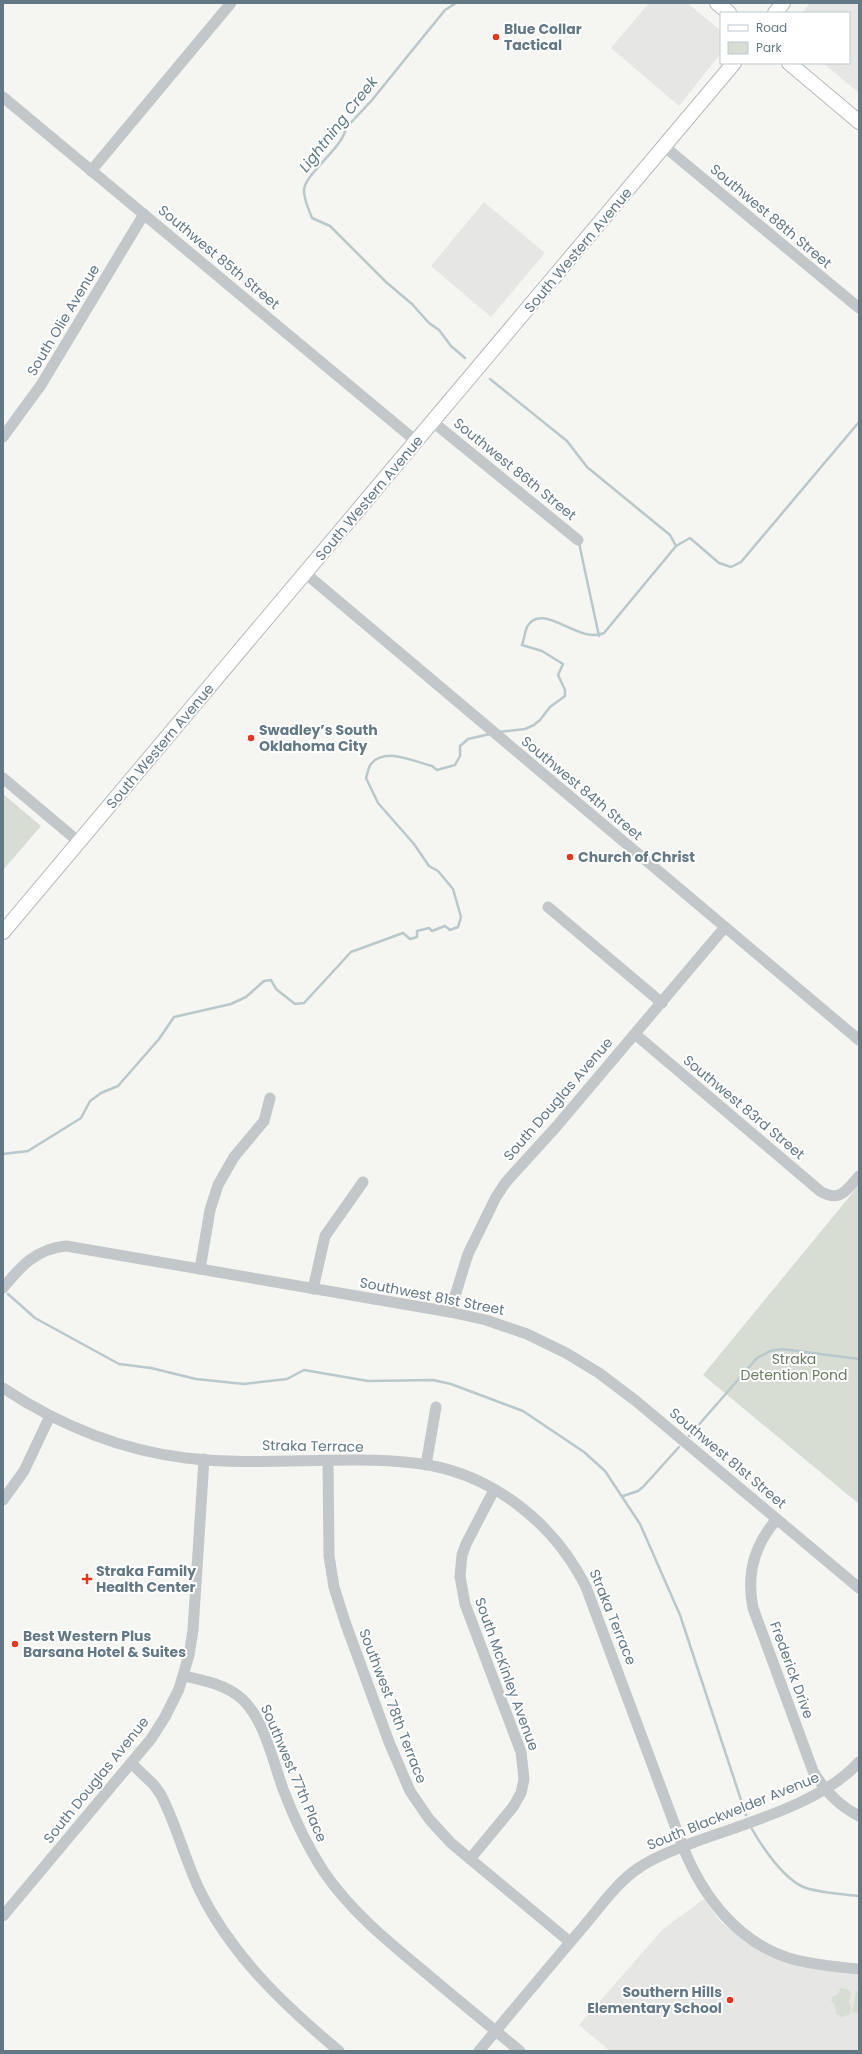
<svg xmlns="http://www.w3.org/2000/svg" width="862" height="2054" viewBox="0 0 862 2054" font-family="Poppins,sans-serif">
<rect width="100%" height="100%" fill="#f5f5f1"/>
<g fill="#e6e6e4">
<polygon points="649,3 687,3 721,31 721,53 679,106 611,48"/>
<polygon points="810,3 859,3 859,93 823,63 849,63 849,13 802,13"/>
<polygon points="484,202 545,253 491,317 431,266"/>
<polygon points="704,1899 719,1920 744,1941 779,1960 803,1968 859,1974 859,2051 610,2051 579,2025 663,1929"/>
</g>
<g fill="#d7ddd2">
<polygon points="3,794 41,826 3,870"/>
<polygon points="859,1185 859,1504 703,1375"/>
<polygon points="841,1988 849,1990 851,1994 849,2001 851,2007 850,2014 842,2017 836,2014 835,2005 831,2001 833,1996 837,1995"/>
<polygon points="856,1991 859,1992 859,2013 852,2012"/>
</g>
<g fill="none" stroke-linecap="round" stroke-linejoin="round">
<g stroke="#b9c8cb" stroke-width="2.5">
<path d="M456,3L445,10L372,100L346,128C343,148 303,175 304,191C304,200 309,210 312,218L330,226L386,282L412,304L429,323L439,330L451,346L465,358"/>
<polyline points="490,379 567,441 587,467 670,535 676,546"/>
<polyline points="579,543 599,636"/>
<path d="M498,732L525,729L534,725L540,720L550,707L565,696V690L558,675L563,664L542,651L522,645C524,639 525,632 527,627C542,600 579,645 604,633L676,546L690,538L719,563L731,567L741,562L859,422"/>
<path d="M3,1154L28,1151L81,1118L90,1101L101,1093L118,1086L159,1039L174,1017L231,1004L246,997L264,981L271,980L276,989L295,1004L304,1003L351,952L403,933L410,939L417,937V931L429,928L432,931L445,926L450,930L458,927L461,917L453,889L438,871L429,866L414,844L378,803L366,778C368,773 368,766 372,763C386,747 415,762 432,766L437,770L455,765L460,756V746L468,739L490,734"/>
<polyline points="8,1294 35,1318 119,1364 151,1368 196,1379 244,1384 287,1379 304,1370 368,1381 433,1380 451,1384 523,1411 584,1452 605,1471 640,1524 680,1615 746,1815"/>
<polyline points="689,1436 757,1358 770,1351 782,1349 859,1359"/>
<polyline points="623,1496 638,1491 643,1487 679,1447"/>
<path d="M752,1829C762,1847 785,1881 806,1888C822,1893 842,1894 859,1896"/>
</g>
<g stroke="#b5babd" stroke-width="16">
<g id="major">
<polyline points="717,3 729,13"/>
<polyline points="775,13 783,3"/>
<polyline points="789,63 859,122"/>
<polyline points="3,932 734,63"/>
</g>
</g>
<g stroke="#c2c7c9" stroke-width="11">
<polyline points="3,97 416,441"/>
<polyline points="665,147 859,308"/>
<polyline points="91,171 231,3"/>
<polyline points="433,422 578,540"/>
<polyline points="3,437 41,385 144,214"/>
<polyline points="305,573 859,1040"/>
<polyline points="3,778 79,842"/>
<polyline points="548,907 662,1003"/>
<path d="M635,1034L820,1191C840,1203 847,1190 859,1176"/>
<polyline points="200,1269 210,1210 218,1185 234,1157 264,1121 270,1098"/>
<path d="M3,1288C21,1266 36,1249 66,1246L450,1312L486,1320L527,1334L566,1353L599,1373L636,1401L859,1588"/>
<polyline points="313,1289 325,1236 363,1182"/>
<polyline points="450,1312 468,1254 496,1197 506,1182 556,1127 725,927"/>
<path d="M3,1388C59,1425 120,1450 186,1458C262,1467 339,1455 414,1463C489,1471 553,1521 586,1587L683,1847C703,1897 738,1943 792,1959C814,1965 837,1967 859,1969"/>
<polyline points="328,1461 329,1556 334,1587 345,1622 389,1742 410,1791 429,1819 451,1843 570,1942"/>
<polyline points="426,1465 436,1407"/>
<polyline points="3,1500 24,1471 50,1416"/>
<path d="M777,1519C754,1545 746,1574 753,1608L813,1771C824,1790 839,1806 859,1816"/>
<path d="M184,1676C203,1680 227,1685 242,1699C264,1719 273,1761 283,1789C294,1818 307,1846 324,1872C350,1910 385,1939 420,1968C453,1996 486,2023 520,2051"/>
<path d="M131,1763L154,1785L161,1795C177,1826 185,1860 200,1891C232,1956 284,2005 339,2051"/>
<polyline points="470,1859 513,1807 521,1793 524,1779 521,1752 465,1604 460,1576 462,1555 466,1544 494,1490"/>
<polyline points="3,1916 151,1739 165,1717 179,1689 189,1655 193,1630 204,1459"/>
<path d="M479,2051C514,2009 549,1967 584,1926C601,1906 618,1881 640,1867C656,1856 674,1850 692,1843C743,1824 823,1803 859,1762"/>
</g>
<use href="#major" stroke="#fff" stroke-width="14"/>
</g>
<g fill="#ee3418" stroke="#fff" stroke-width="1.5">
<circle cx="496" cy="37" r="4"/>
<circle cx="251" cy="738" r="4"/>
<circle cx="570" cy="857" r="4"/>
<path d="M85 1573h4v4h4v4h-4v4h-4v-4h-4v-4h4z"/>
<circle cx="15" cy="1644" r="4"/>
<circle cx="730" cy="2000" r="4"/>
</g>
<g text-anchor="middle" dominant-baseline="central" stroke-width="4" stroke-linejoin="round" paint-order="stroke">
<g font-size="14" font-weight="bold" fill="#627884" stroke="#fff" text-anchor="start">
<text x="504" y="29">Blue Collar<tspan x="504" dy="16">Tactical</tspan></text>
<text x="259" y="730">Swadley’s South<tspan x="259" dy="16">Oklahoma City</tspan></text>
<text x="578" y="857">Church of Christ</text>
<text x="96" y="1571">Straka Family<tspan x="96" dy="16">Health Center</tspan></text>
<text x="23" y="1636">Best Western Plus<tspan x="23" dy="16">Barsana Hotel &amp; Suites</tspan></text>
<text x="722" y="1992" text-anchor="end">Southern Hills<tspan x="722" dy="16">Elementary School</tspan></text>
</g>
<g font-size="14" fill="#627884" stroke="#fff">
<text transform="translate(771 216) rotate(40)">Southwest 88th Street</text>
<text transform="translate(578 250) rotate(-50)">South Western Avenue</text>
<text transform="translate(219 257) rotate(40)">Southwest 85th Street</text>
<text transform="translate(63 320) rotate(-59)">South Olie Avenue</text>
<text transform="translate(515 469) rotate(39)">Southwest 86th Street</text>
<text transform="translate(369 498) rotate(-50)">South Western Avenue</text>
<text transform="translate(160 746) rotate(-50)">South Western Avenue</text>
<text transform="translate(582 788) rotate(40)">Southwest 84th Street</text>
<text transform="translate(558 1099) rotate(-49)">South Douglas Avenue</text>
<text transform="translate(744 1107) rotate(40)">Southwest 83rd Street</text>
<text transform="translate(432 1296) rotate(11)">Southwest 81st Street</text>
<text transform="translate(313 1446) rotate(1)">Straka Terrace</text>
<text transform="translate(728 1458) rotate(40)">Southwest 81st Street</text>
<text transform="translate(613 1617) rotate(68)">Straka Terrace</text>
<text transform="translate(792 1670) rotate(70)">Frederick Drive</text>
<text transform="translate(507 1674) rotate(70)">South McKinley Avenue</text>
<text transform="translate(393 1706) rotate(69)">Southwest 78th Terrace</text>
<text transform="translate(294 1773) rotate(67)">Southwest 77th Place</text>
<text transform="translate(96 1780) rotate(-51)">South Douglas Avenue</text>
<text transform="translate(733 1811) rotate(-22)">South Blackwelder Avenue</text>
</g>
<g font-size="14" fill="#697b61" stroke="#fff">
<text x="794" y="1359">Straka<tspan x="794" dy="16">Detention Pond</tspan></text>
</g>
<g font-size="15" font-style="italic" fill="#5e7b81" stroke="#fff">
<text transform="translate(338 124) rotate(-52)">Lightning Creek</text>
</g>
</g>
<rect width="862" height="2054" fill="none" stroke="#627884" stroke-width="8"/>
<rect x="720" y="12" width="130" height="52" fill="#ffffff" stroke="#c0c9ce"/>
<rect x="728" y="25" width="20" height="6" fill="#ffffff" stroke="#c0c9ce"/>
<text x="756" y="32" font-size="12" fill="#627884">Road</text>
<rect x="728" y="42" width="20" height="12" fill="#d7ddd2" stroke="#c0c9ce"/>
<text x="756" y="52" font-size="12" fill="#627884">Park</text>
</svg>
